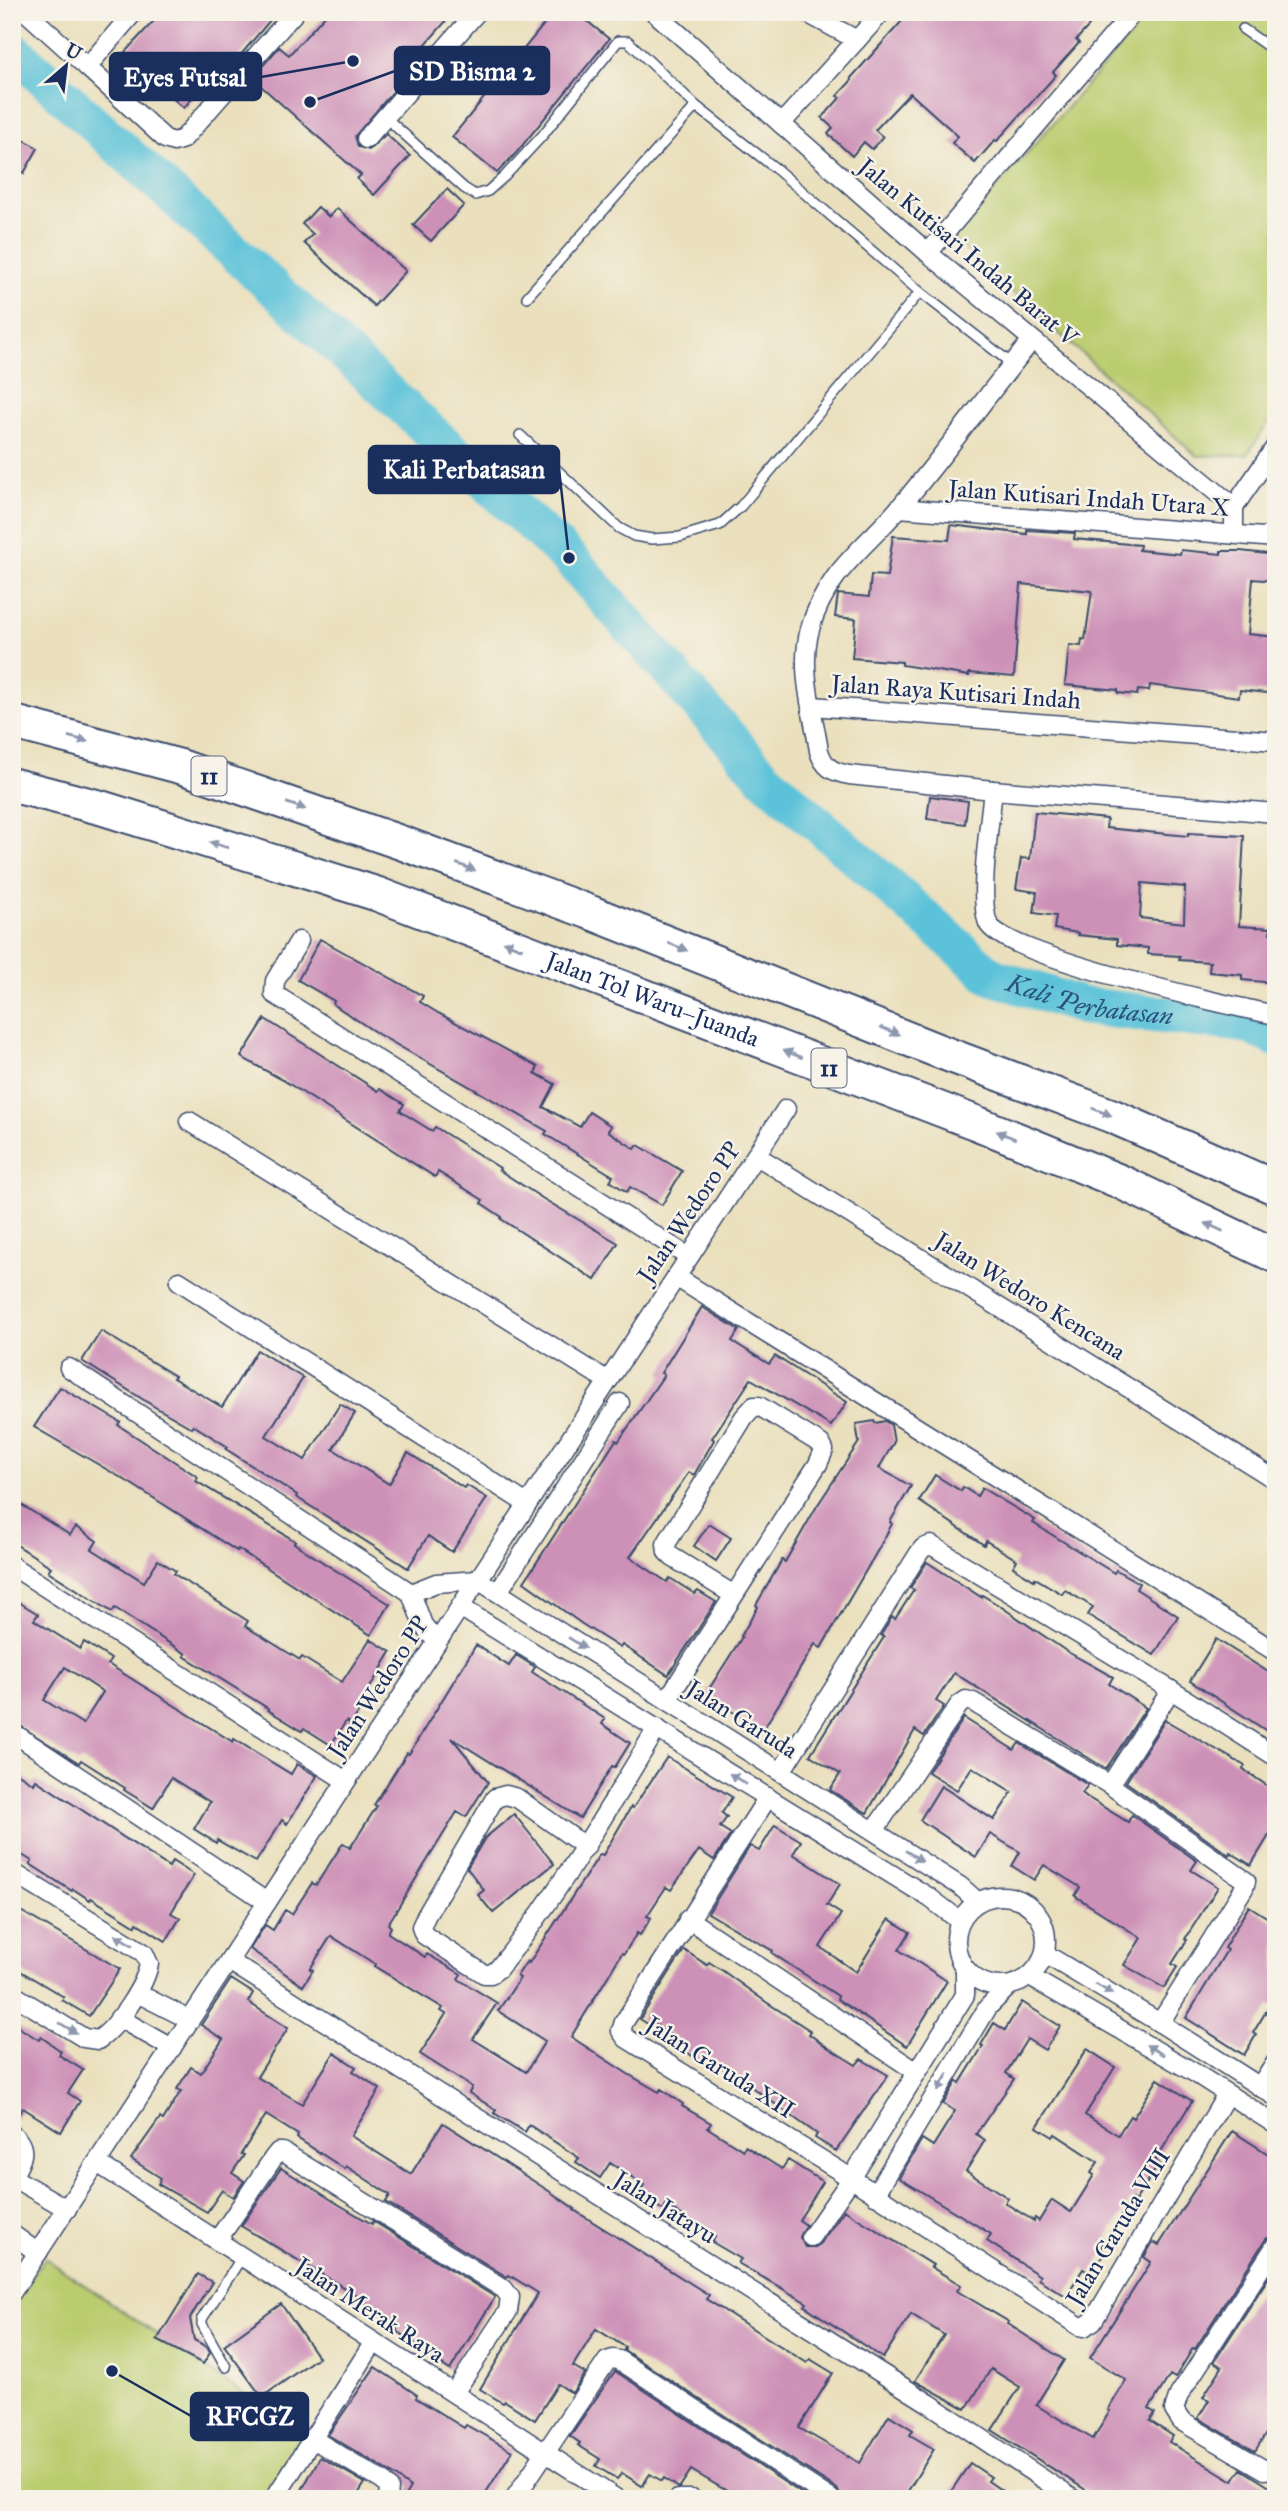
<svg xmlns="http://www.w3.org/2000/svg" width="1288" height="2511" viewBox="0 0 1288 2511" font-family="'IM FELL Great Primer',serif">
<rect width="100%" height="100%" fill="#f7f3e8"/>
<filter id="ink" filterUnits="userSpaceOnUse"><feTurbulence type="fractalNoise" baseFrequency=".0143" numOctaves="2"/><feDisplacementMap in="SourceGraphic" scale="14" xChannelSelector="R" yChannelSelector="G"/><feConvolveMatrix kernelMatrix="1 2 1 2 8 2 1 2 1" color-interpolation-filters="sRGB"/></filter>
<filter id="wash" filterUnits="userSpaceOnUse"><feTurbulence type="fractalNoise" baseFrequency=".00686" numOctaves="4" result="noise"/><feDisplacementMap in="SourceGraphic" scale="28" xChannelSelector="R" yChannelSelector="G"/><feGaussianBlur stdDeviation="1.57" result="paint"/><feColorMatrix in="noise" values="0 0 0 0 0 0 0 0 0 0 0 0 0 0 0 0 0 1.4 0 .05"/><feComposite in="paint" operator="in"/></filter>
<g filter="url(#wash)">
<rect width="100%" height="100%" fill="#eae0bd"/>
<g fill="#bbcc6e" stroke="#6b7e66" stroke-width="2">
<polygon points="1151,12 1276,12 1276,411 1247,455 1197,456 952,238"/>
<polygon points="45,2258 305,2436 268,2499 12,2499 12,2307"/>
</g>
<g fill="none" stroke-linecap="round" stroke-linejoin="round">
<path stroke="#5bc2d9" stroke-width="38" id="s1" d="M12,49L569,558L764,777L991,976L1082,1006L1246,1024L1276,1038"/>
</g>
<g id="blocks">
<g fill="#cd91b8" fill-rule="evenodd">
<polygon points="162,12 277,12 205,97 198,91 184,108 139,69 130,80 113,65"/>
<polygon points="328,12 454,12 409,63 414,67 355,136 358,147 369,150 386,134 410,156 374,195 357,179 361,175 252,78 279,47 289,55"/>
<polygon points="554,12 576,12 609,39 517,152 497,173 452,137"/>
<polygon points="910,12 1102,12 1076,40 1079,43 1053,72 1056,75 997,141 995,140 975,163 952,143 958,136 910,93 875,130 883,137 872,149 864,142 852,156 828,134 833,128 822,118 840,98 837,96 852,80 851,78"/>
<polygon points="12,133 38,148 24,173 12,166"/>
<polygon points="447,189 464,205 431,241 413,225"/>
<polygon points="318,207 329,217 337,208 406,271 374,306 304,243 313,234 302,224"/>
<polygon points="951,525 1027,534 1027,530 1075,533 1074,539 1140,545 1139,550 1180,554 1181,550 1221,554 1221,551 1240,551 1276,555 1276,581 1253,579 1248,634 1276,637 1276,694 1240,690 1239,697 1150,685 1149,691 1138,690 1137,695 1118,693 1118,690 1065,685 1069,645 1081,646 1082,639 1085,640 1092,591 1021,584 1014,677 969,673 969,676 902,665 902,662 852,658 856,619 835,617 838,594 869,597 871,575 887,576 893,536 949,540"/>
<polygon points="930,796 968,801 965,824 927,819"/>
<path d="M1035,812L1107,819L1106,828L1188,836V833L1244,836L1239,926L1271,928L1270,933L1276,934V983L1242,980V975L1209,972L1210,962L1179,960L1180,956L1148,954V948L1117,945V939L1078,935V933L1054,929L1056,916L1034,913L1037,892L1016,889L1021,858L1030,859ZM1142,883L1185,887L1184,923L1140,918Z"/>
<polygon points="320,939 423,996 420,1002 438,1013 538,1067 535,1073 555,1084 543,1107 580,1127 589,1112 611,1126 608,1131 635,1149 638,1145 682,1171 662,1205 630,1187 627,1192 610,1181 613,1176 545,1134 547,1131 378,1034 333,1004 334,1001 298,980"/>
<polygon points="265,1019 378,1091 380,1089 404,1104 400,1111 432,1131 435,1127 500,1168 499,1170 542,1198 618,1243 595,1280 501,1219 502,1217 481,1203 483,1200 438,1172 435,1177 283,1080 241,1057"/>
<polygon points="702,1307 739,1330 732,1341 769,1364 775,1356 847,1402 831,1426 751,1379 712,1438 714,1440 694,1475 689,1472 630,1557 667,1582 670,1578 695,1594 698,1591 716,1602 668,1675 622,1645 620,1648 582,1624 524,1582 616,1440 618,1442 664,1375 661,1373"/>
<polygon points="101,1331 175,1376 173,1378 222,1407 257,1350 303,1378 266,1436 305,1460 340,1404 355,1413 333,1449 389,1484 408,1453 464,1488 466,1485 487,1498 452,1552 428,1536 408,1568 296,1497 297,1495 226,1449 228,1447 193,1425 192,1428 155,1407 82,1361"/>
<polygon points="60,1387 120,1422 118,1425 198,1477 196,1481 295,1541 294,1543 327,1565 390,1604 371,1635 238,1549 237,1551 130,1483 34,1427"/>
<polygon points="874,1421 875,1423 885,1421 891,1425 894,1442 879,1468 911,1486 890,1522 892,1524 879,1548 821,1648 815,1644 763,1730 728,1709 725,1714 702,1700 742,1637 741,1636 758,1607 756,1605 782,1560 785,1562 817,1506 859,1442 856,1424"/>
<polygon points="935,1475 961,1491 963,1487 977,1496 982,1488 1035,1520 1033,1523 1114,1573 1116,1570 1139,1583 1136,1589 1178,1616 1154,1655 1088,1615 1093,1607 1065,1590 1062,1594 1035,1578 1034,1580 1013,1567 1017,1560 986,1541 984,1545 919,1501"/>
<polygon points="12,1499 70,1535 76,1527 97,1541 92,1549 144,1582 158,1560 176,1571 174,1574 248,1621 245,1626 300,1660 302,1657 342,1682 370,1639 391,1652 359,1706 362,1707 351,1724 346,1721 331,1745 304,1728 302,1731 268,1710 269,1709 184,1656 186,1654 115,1608 112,1612 48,1571 51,1567 12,1542"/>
<polygon points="709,1524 731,1538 716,1561 694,1546"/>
<polygon points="927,1562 981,1597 982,1595 1000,1606 1066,1651 1113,1677 1109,1684 1146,1708 1106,1769 954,1673 936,1701 944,1706 924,1736 915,1730 867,1813 830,1790 840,1774 810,1755 884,1637 881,1635 892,1617 895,1619 914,1590 910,1588"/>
<path d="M12,1598L38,1614L34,1620L80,1649L84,1642L111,1659L108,1664L233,1742L234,1739L291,1774L297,1764L317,1776L287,1824L282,1820L256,1862L217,1840L216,1843L194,1829L210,1802L171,1778L153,1808L124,1790L125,1788L81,1760L79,1763L12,1721ZM65,1667L103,1692L83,1724L44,1700Z"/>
<polygon points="1216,1639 1276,1677 1276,1737 1190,1681"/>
<polygon points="476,1645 509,1666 516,1655 535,1667 532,1672 605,1719 602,1724 630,1743 615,1767 612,1766 580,1818 452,1738 488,1782 466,1817 457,1812 388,1924 391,1927 388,1933 425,1957 427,1954 461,1974 458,1979 497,2003 473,2039 526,2072 545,2041 498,2011 520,1978 517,1976 527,1961 529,1963 600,1854 603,1855 631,1807 633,1808 667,1757 732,1797 722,1813 727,1817 720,1827 731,1834 714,1860 699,1850 671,1890 666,1887 647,1916 651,1918 640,1935 637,1933 624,1954 622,1953 571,2037 628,2074 659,2092 661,2089 683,2104 682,2106 711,2123 708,2128 743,2150 745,2146 782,2169 788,2160 823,2182 799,2220 806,2225 800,2237 805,2247 815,2247 820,2244 844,2210 933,2265 931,2267 961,2285 957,2291 1009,2322 1008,2324 1064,2360 1036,2405 1093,2439 1110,2411 1108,2410 1126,2380 1090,2358 1151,2262 1144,2257 1153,2242 1159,2245 1232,2131 1276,2159 1276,2234 1266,2239 1195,2349 1193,2348 1175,2378 1170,2375 1149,2409 1155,2413 1150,2421 1173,2436 1169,2442 1233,2481 1241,2469 1276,2491 1276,2499 1100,2499 992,2430 1020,2387 991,2369 966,2409 915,2381 944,2335 911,2314 883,2358 805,2306 807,2303 738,2263 741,2259 712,2242 715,2237 666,2205 663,2210 638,2195 644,2185 610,2163 600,2178 576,2162 579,2158 529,2125 525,2132 494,2113 496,2110 469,2093 472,2087 420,2054 446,2014 441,2011 443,2008 374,1966 375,1964 331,1936 310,1969 313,1970 303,1986 250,1949 265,1925 273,1930 285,1910 292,1914 312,1883 316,1885 343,1843 350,1848 377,1806 374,1805 407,1753 409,1754"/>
<polygon points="964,1718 1014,1750 1019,1743 1088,1785 1082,1793 1087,1797 1128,1822 1132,1815 1197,1861 1191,1870 1218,1887 1185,1939 1187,1940 1172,1964 1177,1967 1164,1988 1124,1965 1141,1938 1075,1896 1080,1887 1044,1865 1034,1880 1012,1866 1020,1852 990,1834 976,1857 920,1820 941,1786 994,1820 1012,1792 972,1767 957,1790 928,1772"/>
<polygon points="1165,1720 1245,1766 1243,1769 1276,1792 1276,1824 1251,1865 1230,1852 1229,1855 1126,1782"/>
<polygon points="12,1770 34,1784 36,1780 169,1867 172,1861 194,1875 171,1913 180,1918 166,1941 137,1923 136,1926 91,1898 90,1900 73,1889 72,1891 30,1864 32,1861 12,1849"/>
<polygon points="514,1814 554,1864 493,1913 478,1895 484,1890 467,1868 485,1838"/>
<polygon points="775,1825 801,1841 793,1854 840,1884 827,1905 841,1914 820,1947 856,1972 889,1919 910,1932 899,1950 947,1981 907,2046 837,1999 838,1996 793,1967 772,1953 773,1951 708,1913 750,1846 759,1851"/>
<polygon points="12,1906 120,1969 89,2016 62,2000 64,1997 12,1966"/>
<polygon points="1249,1906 1276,1923 1276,2009 1270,2005 1253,2033 1256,2035 1244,2055 1186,2018 1227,1950 1224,1948"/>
<polygon points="684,1950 707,1965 709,1962 723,1971 766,2002 811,2031 809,2034 827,2047 856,2065 861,2059 888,2075 836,2151 815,2138 817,2134 750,2086 706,2057 703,2063 682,2049 685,2044 656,2025 654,2028 640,2019"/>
<polygon points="231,1979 253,1993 248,2002 288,2028 257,2077 302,2104 334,2053 356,2067 353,2071 380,2089 351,2136 411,2174 443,2123 552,2193 575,2209 574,2210 709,2295 706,2299 807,2363 810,2359 833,2373 799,2428 860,2463 889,2415 913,2430 910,2435 934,2449 903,2499 842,2499 837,2489 624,2350 625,2347 596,2329 573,2366 585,2373 572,2393 558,2384 535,2420 505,2401 503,2403 480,2389 538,2293 509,2275 507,2277 386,2202 390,2195 346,2166 345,2169 297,2138 298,2135 266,2115 241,2154 244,2155 232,2173 244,2181 233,2197 222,2190 207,2212 158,2184 161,2178 131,2159 160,2118 163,2120 181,2091 177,2089 191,2067 201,2073 223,2039 201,2025"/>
<polygon points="1022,2002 1060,2026 1045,2050 1027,2039 1006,2073 1014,2079 976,2134 985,2140 966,2171 1008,2198 1005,2203 1034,2221 1035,2218 1039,2221 1052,2200 1071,2212 1094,2175 1091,2173 1098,2162 1055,2134 1053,2137 1037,2127 1087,2049 1115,2067 1085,2115 1118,2135 1130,2116 1133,2118 1158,2079 1192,2101 1155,2161 1159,2164 1135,2201 1132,2199 1100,2249 1105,2252 1091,2274 1083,2269 1066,2296 1038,2279 1040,2276 987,2241 991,2234 899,2178 922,2139 933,2146 955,2111 943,2104 957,2081 960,2083 983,2046 981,2045 994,2023 1005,2030"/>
<polygon points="12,2023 39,2040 41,2037 61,2051 59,2055 83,2070 68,2093 80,2101 61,2132 23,2108 12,2123"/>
<polygon points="281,2168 338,2204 372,2224 373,2221 495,2297 450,2370 419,2350 421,2347 396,2331 400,2325 355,2297 356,2295 241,2226"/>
<polygon points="1276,2266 1276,2418 1255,2451 1198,2418 1209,2400 1203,2397 1222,2367 1214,2362"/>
<polygon points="198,2274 212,2282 190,2318 194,2340 207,2347 210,2353 203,2364 157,2340"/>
<polygon points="281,2304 318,2357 262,2397 224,2345"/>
<polygon points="375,2367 417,2395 416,2398 464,2428 466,2425 512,2451 482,2499 403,2499 410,2487 389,2471 328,2435"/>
<polygon points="615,2371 810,2499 727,2499 730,2493 691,2470 679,2488 664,2478 662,2481 650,2474 642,2486 622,2473 617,2479 596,2466 600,2459 578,2445 580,2443 570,2436"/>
<polygon points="320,2457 365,2483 355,2499 297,2499"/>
<polygon points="970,2463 991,2477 988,2481 1014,2499 946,2499"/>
</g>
</g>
</g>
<g filter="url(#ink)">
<use href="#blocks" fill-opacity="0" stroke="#3a4a6c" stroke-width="2"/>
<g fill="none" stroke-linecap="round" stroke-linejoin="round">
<g stroke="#3a4a6c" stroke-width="12">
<g id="lane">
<polyline points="1243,29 1276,52"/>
<polyline points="385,117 464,188 475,195 488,191 505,176 542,136 618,41 628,41 696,106 775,168 920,292 1012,364"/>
<polyline points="527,297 696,106"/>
<polyline points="520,435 619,528 634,536 652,539 680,537 720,525 741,506 920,292"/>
<polyline points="226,2367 202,2324 202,2319 242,2257"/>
</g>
</g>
<g stroke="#3a4a6c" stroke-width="21">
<g id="street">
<polyline points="26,12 87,67"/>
<polyline points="134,12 87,67 165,139 174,142 183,139 295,12"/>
<polyline points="654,12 928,253 1234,507 1234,534"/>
<polyline points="805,12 857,40"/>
<polyline points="781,124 882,12"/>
<polyline points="366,139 477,12"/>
<polyline points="928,253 1133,12"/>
<path d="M1032,340C987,395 946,453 900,507C864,549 826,572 810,629C799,668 813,712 819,751C824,767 832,772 849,775L993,790L1276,813"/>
<polyline points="1234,507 1276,446"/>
<polyline points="899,508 1276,538"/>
<polyline points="812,706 1276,741"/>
<path d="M993,790C990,820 978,898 988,923C1001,955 1234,1007 1276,1015"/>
<polyline points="299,941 275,981 274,994 689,1257"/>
<polyline points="189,1121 608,1381"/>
<polyline points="757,1156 1276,1480"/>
<polyline points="676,1277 1276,1652"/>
<polyline points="179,1281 527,1504"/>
<polyline points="69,1368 411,1593 423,1625 437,1642"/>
<polyline points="12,1566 346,1781"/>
<polyline points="498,1592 620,1403"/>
<polyline points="411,1593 436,1583 478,1580 960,1886 978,1902"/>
<polyline points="460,1607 930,1898 960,1921"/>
<polyline points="667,1700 818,1464 824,1450 821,1444 759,1406 754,1406 744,1417 666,1544 667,1552 672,1557 734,1595"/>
<polyline points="12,1732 267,1902"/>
<polyline points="781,1772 919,1553 923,1548 931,1545 1171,1690 1276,1757"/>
<polyline points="1110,1785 1171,1690"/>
<polyline points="768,1797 624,2022 621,2031 626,2038 838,2170 1079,2326 1084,2327 1093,2321 1227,2094"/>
<polyline points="874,1831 959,1705 966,1700 973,1702 1110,1785 1246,1881 1244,1888 1160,2023"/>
<path d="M586,1847L517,1798L506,1795L495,1798L426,1916L421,1927L424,1935L484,1974H491L498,1969C559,1894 607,1811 657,1728"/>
<path d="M12,1872L144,1953L149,1964C145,1986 117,2028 98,2040L84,2038L12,1994"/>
<circle cx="1001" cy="1941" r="45"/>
<polyline points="688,1919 917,2072"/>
<polyline points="1045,1954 1160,2023 1276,2097"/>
<polyline points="229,1961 930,2404 1073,2499"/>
<polyline points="1030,1977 1195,2073 1276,2125"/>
<polyline points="137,1993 190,2020"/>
<polyline points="119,2018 172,2048"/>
<polyline points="1260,2087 1276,2062"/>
<path d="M12,2134C29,2148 22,2161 12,2177"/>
<polyline points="97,2163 617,2499"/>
<polyline points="12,2177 67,2209"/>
<polyline points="875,2195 988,2007 1009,1986"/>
<polyline points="12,2234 38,2253"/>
<polyline points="811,2237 851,2179 965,1995 965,1970"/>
<polyline points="217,2241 274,2157 278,2152 283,2152 504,2289 510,2297 508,2311 454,2393"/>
<polyline points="1276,2245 1179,2395 1174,2410 1181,2421 1265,2470 1276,2468"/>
<polyline points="12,2292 786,1109"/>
<polyline points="311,2438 383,2481 389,2488 388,2499"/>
<polyline points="274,2499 374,2342"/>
<polyline points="514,2499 607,2361 613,2359 619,2360 831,2499"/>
<polyline points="678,2499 692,2499"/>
</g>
</g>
<g stroke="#3a4a6c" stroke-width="37">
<g id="highway">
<polyline points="12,722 182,767 402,843 592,913 936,1050 1112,1116 1276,1188"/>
<path id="s2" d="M12,785L102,808L377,894L979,1124L1121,1182L1276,1256"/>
</g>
</g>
<use href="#lane" stroke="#fff" stroke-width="9"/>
<use href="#street" stroke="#fff" stroke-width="18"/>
<use href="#highway" stroke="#fff" stroke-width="33"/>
</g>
<defs><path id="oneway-solid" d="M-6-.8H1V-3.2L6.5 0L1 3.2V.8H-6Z" transform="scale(1.75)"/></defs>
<g fill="#8d97ae">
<use href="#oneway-solid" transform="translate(78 739) rotate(15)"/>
<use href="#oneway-solid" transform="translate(296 806) rotate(19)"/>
<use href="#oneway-solid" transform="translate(219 845) rotate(-163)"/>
<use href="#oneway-solid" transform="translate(466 867) rotate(20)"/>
<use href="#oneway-solid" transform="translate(513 945) rotate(-159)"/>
<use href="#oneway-solid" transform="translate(678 947) rotate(22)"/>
<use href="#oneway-solid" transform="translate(890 1031) rotate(22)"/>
<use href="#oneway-solid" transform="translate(793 1054) rotate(-158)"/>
<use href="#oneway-solid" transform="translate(1102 1112) rotate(21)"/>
<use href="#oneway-solid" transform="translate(1006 1135) rotate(-158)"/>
<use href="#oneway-solid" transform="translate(1214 1227) rotate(-155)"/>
<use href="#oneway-solid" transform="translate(577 1643) rotate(32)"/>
<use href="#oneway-solid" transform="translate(738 1779) rotate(-148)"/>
<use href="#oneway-solid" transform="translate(914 1856) rotate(32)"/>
<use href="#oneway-solid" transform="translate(124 1940) rotate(-149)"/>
<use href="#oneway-solid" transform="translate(1104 1989) rotate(31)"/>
<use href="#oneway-solid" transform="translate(68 2028) rotate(31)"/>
<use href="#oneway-solid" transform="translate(1155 2050) rotate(-150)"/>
<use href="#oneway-solid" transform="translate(943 2082) rotate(121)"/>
</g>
</g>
<g text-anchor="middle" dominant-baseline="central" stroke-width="5" stroke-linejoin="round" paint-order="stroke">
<g fill="#f7f3e8" stroke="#5d6a87" stroke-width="2">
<rect x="191.5" y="756.5" width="35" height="39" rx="5"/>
<rect x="811.5" y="1048.5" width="35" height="39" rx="5"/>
</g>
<g font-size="23" font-weight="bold" fill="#1b2f5e">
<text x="209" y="776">11</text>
<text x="829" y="1068">11</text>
</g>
<g font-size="24" fill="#1b2f5e" stroke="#f7f3e8">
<text transform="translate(968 252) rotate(40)">Jalan Kutisari Indah Barat V</text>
<text transform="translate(1089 498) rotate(4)">Jalan Kutisari Indah Utara X</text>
<text transform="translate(956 692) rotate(4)">Jalan Raya Kutisari Indah</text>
<text stroke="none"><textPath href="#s2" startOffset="676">Jalan Tol Waru–Juanda</textPath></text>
<text transform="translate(689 1212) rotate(-56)">Jalan Wedoro PP</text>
<text transform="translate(1030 1296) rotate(32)">Jalan Wedoro Kencana</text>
<text transform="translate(378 1687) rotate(-57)">Jalan Wedoro PP</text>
<text transform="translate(742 1719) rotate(32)">Jalan Garuda</text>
<text transform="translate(720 2067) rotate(32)">Jalan Garuda XII</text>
<text transform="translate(665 2207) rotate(32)">Jalan Jatayu</text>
<text transform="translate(1118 2227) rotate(-59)">Jalan Garuda VIII</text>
<text transform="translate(370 2310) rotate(33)">Jalan Merak Raya</text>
</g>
<g font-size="26" font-style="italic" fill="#2b547d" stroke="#f7f3e8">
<text stroke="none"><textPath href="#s1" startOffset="1452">Kali Perbatasan</textPath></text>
</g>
</g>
<path fill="none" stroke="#1b2f5e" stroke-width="2.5" d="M310 102L395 71M353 61L261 77M569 558L559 469M112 2371L191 2416"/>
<g fill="#1b2f5e" stroke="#f7f3e8" stroke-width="2.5">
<circle cx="310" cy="102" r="7"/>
<circle cx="353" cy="61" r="7"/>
<circle cx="569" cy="558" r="7"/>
<circle cx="112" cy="2371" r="7"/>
</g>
<g fill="#1b2f5e" stroke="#1b2f5e" stroke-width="2.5">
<rect x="395" y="47" width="154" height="47" rx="7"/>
<rect x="110" y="53" width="151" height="47" rx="7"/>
<rect x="369" y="446" width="190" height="47" rx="7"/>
<rect x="191" y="2393" width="117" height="47" rx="7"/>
</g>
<g font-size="26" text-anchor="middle" font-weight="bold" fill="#fff">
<text x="472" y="80">SD Bisma 2</text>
<text x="185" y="86">Eyes Futsal</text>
<text x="464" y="478">Kali Perbatasan</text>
<text x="250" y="2425">RFCGZ</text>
</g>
<rect width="1288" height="2511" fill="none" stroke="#f7f3e8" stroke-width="42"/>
<g transform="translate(66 66) rotate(28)" stroke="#f7f3e8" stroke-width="5" paint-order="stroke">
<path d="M0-5L12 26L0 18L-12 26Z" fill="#1b2f5e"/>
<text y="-10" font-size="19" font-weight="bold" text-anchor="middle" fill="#1b2f5e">U</text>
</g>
</svg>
